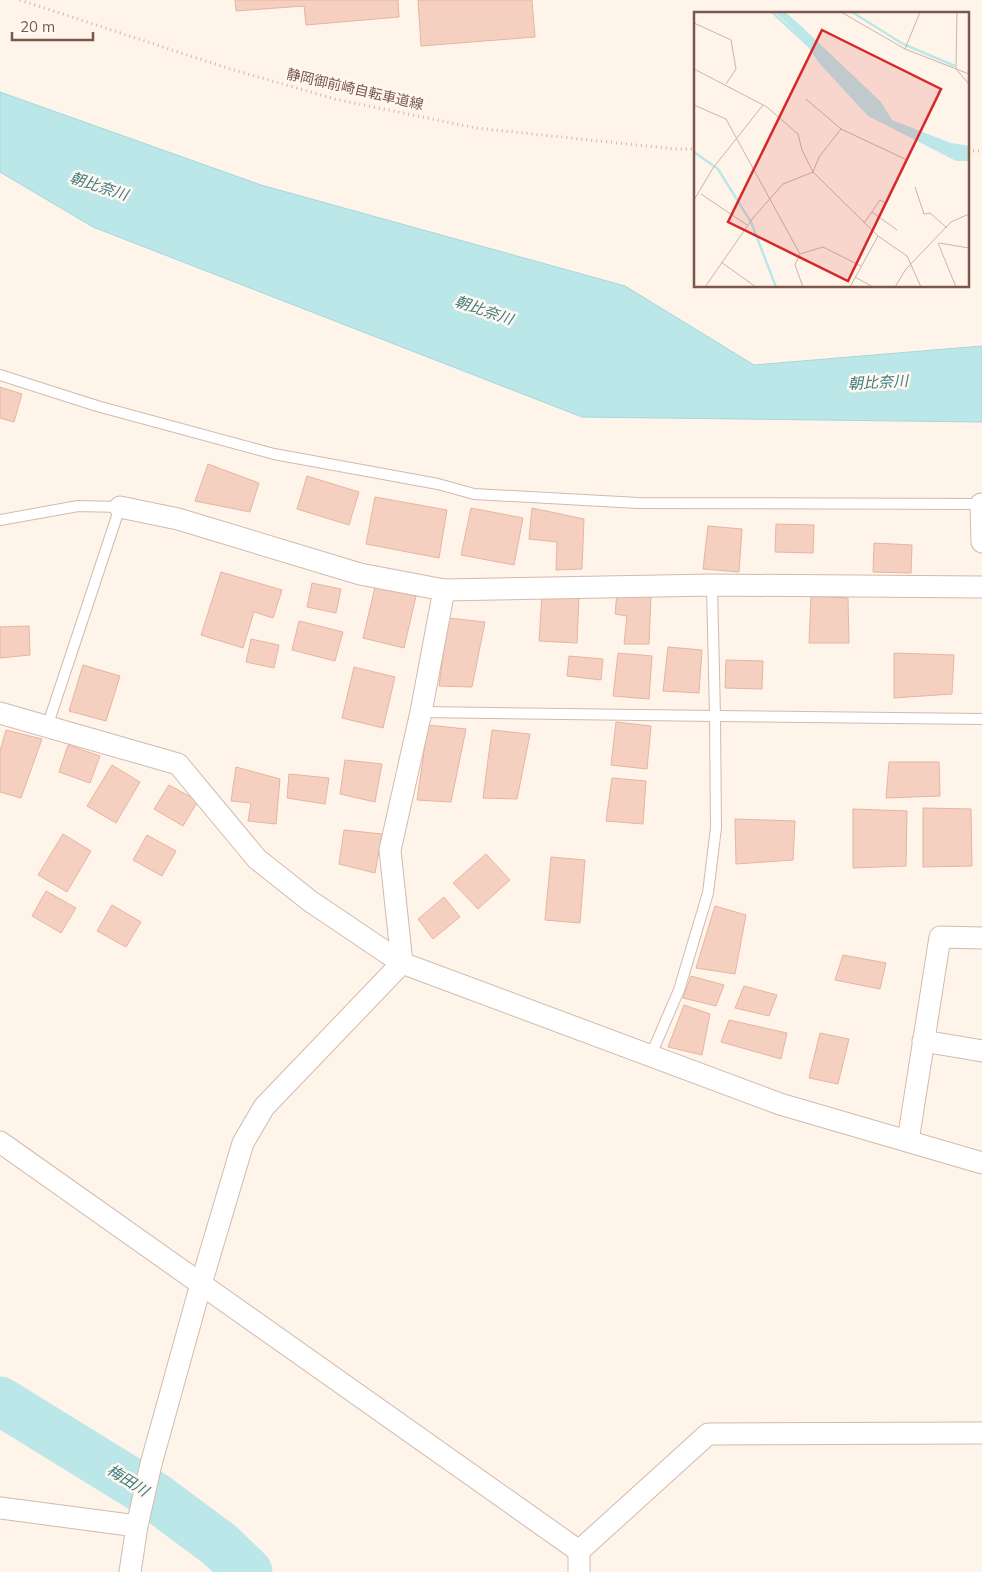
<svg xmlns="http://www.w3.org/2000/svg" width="982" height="1572" viewBox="0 0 982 1572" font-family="Mulish,'Noto Sans JP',sans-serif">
<rect width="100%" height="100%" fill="#fef4ea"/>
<polygon fill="#bce7e9" stroke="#a2d8dc" points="0,92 261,185 625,286 754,365 982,346 982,422 582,417 93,227 0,172"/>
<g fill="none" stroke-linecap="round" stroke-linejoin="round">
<polyline stroke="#bce7e9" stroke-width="49" points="0,1401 154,1496 220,1545 248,1572"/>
</g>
<g fill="#f5d0c0" stroke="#e8b49f">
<polygon points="235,0 398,0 399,17 306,25 304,6 236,11"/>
<polygon points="418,0 532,0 535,37 421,46"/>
<polygon points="0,387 22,394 14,422 0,418"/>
<polygon points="208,464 259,483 250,512 195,501"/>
<polygon points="307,476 359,492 349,525 297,509"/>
<polygon points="375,497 447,510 439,558 366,544"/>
<polygon points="471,508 523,518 514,565 461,555"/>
<polygon points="532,508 584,519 582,569 556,570 557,542 529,539"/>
<polygon points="776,524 814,525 813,553 775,552"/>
<polygon points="708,526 742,529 739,572 703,569"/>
<polygon points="874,543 912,545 911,573 873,572"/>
<polygon points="221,572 282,590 273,618 254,612 243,648 201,635"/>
<polygon points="312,583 341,589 336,613 307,607"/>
<polygon points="375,587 416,596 404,648 363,638"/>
<polygon points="617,593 651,596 649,644 624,644 627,616 615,614"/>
<polygon points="542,594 579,596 577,643 539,641"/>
<polygon points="811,596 848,598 849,643 809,643"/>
<polygon points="448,618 485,622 472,687 439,686"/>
<polygon points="299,621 343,632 335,661 292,650"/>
<polygon points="29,626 30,655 0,658 0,627"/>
<polygon points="251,639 279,645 274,668 246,662"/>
<polygon points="668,647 702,650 699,693 663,691"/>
<polygon points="618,653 652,656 649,699 613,696"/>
<polygon points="894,653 954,655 952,694 894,698"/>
<polygon points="569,656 603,659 601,680 567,676"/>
<polygon points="726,660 763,661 762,689 725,688"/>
<polygon points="83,665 120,676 106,721 69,711"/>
<polygon points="354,667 395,677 383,728 342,718"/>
<polygon points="616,722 651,726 647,769 611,765"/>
<polygon points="428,725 466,729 451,802 417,800"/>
<polygon points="6,730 42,739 21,798 0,792 0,751"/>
<polygon points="492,730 530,734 517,799 483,798"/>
<polygon points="68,745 100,756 90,783 59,772"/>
<polygon points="345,760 382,764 375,802 340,794"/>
<polygon points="889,762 939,762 940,796 886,798"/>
<polygon points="112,765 140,782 116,823 87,806"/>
<polygon points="236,767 280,779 276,824 248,821 251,803 231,801"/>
<polygon points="289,774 329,778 325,804 287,798"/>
<polygon points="612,778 646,781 643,824 606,821"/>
<polygon points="169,785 198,801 183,826 154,809"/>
<polygon points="923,808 971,809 972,866 923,867"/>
<polygon points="853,809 907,811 906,866 853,868"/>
<polygon points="735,819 795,821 793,860 736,864"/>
<polygon points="344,830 382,834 375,873 339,864"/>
<polygon points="63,834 91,851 67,892 38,875"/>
<polygon points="147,835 176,851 162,876 133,860"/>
<polygon points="486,854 510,880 478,909 453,883"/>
<polygon points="551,857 585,860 580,923 545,920"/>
<polygon points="46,891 76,908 61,933 32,916"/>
<polygon points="444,897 460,917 433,939 418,919"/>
<polygon points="112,905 141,922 126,947 97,931"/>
<polygon points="715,906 746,915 735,974 696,968"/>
<polygon points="843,955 886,963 880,989 835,980"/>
<polygon points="691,976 724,985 716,1006 683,998"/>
<polygon points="744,986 777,995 769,1016 735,1008"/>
<polygon points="684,1005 710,1014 702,1055 668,1047"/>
<polygon points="729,1020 787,1033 781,1059 721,1042"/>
<polygon points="820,1033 849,1039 838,1084 809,1078"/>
</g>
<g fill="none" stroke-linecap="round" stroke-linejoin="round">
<g stroke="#d2baae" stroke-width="12">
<g id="lane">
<polyline points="0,375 97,406 274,454 438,484 474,494 638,503 982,504"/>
<polyline points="0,520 78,506 120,507 47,727"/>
<polyline points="421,712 715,716 982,719"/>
<polyline points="651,1055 679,990 708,893 716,828 715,716 712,585"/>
</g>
</g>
<g stroke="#d2baae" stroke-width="23">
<g id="street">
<polyline points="981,504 982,542"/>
<polyline points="120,507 178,519 360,574 444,590 712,585 982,587"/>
<polyline points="0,713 178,764 257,859 310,901 402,963 780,1104 982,1163"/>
<polyline points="923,1041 982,1051"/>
<polyline points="908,1141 940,937 982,938"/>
<polyline points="0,1142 579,1551 579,1572"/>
<polyline points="0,1508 137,1526"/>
<polyline points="579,1551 708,1434 982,1433"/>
<polyline points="130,1572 137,1526 151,1464 201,1284 243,1143 264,1107 402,963 390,850 421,712 444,590"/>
</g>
</g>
<g stroke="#dbb2a2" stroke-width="3" stroke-dasharray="1 4" stroke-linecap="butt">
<polyline points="20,0 227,68 335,99 476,128 675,149 696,149"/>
<polyline points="968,151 982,151"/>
</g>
<use href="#lane" stroke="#fff" stroke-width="10"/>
<use href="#street" stroke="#fff" stroke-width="21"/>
</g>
<g text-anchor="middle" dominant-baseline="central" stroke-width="5" stroke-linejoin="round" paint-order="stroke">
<g font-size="14" fill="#7b574b" stroke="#fff8f1">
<text transform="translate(355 89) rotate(13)">静岡御前崎自転車道線</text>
</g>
<g font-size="15" font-style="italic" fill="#3c7c80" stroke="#fff8f1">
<text transform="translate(99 186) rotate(18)">朝比奈川</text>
<text transform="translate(484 310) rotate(19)">朝比奈川</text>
<text transform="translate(878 382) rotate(-3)">朝比奈川</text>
<text transform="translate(128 1480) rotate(32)">梅田川</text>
</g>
</g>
<g transform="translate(694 12)">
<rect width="275" height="275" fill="#fef4ea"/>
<path d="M81,0H91L107,14L187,90L198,108L257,131L275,134V149H262L174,104L125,51L109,27Z" fill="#bce7e9"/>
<path fill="none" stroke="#bce7e9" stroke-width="2.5" d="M78,0L118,37M158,0L209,32L261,54M0,140L24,157L57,210L82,275"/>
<path fill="none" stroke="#cab5aa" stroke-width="1" d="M147,0L211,37L275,62M263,0L262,57L275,72M0,11L37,28L42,57L32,72M211,37L226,0M0,57L73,95L104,122L108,138L119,160L184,224L213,244L227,275M112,87L147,117L213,148M0,93L32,107L106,242L101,253L109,275M221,175L230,202L236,201L253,216M7,182L53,213M0,188L19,156L69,93M178,200L203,218M170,211L186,188L192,191L217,138M244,231L262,275M245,231L275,236M106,242L129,235L167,254M27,250L62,275M161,265L179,275M11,275L59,206L89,172L119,160L125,145L147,117M156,275L184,224M201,275L212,257L257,210L275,202"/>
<path fill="#d62828" fill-opacity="0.15" stroke="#d62828" stroke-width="2.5" d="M128,18L247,77L154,269L34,210Z"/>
<rect width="275" height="275" fill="none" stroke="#7b574b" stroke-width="2.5"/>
</g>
<path d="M12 32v8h81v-8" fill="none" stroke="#7b574b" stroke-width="2.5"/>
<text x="20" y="32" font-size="15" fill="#7b574b" stroke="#fff8f1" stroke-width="4" paint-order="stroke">20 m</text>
</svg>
